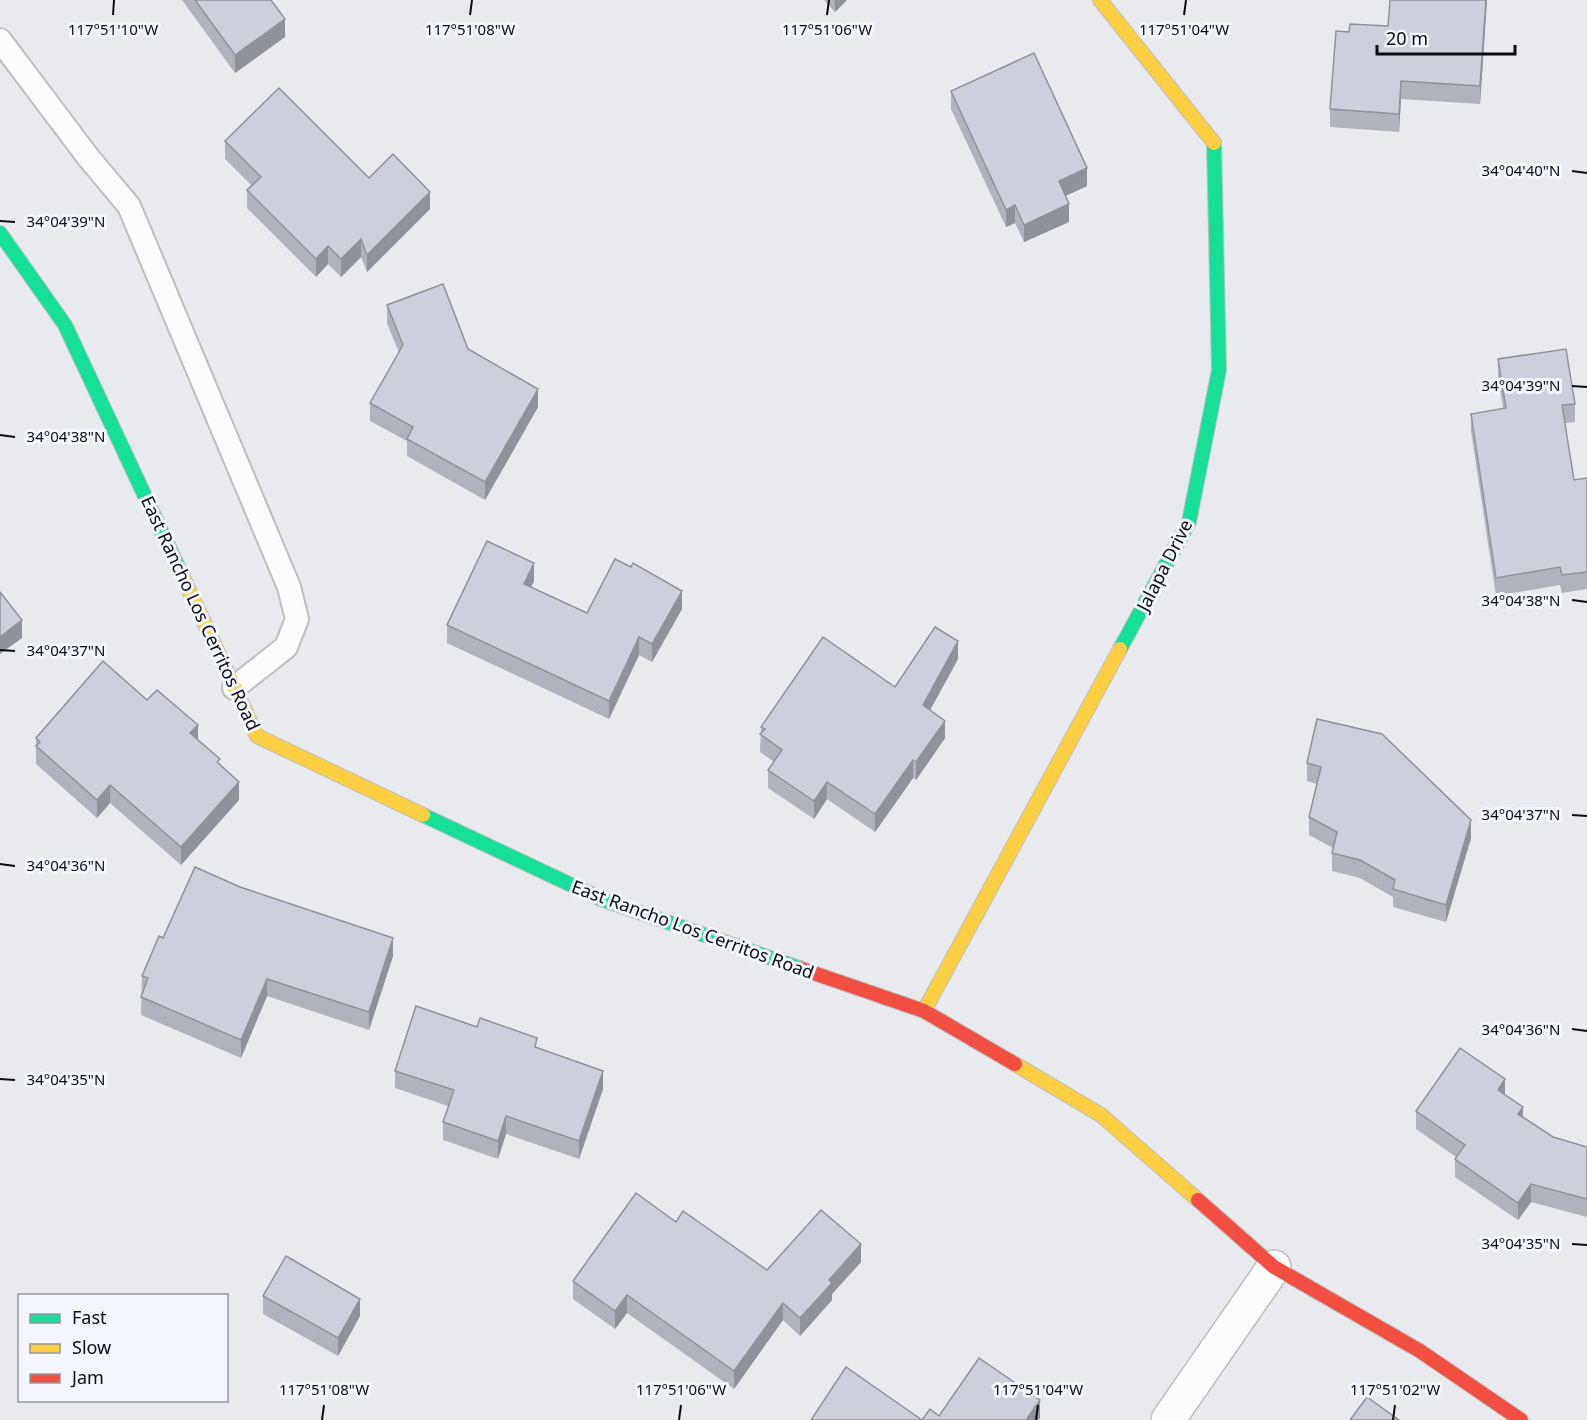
<svg xmlns="http://www.w3.org/2000/svg" width="1587" height="1420" viewBox="0 0 1587 1420" font-family="'Noto Sans',sans-serif">
<rect width="100%" height="100%" fill="#e8eaee"/>
<g fill="none" stroke-linecap="round" stroke-linejoin="round">
<g stroke="#bdbfc1" stroke-width="26">
<polyline id="lane" points="0,40 88,157 129,206 289,587 297,619 286,647 234,688"/>
</g>
<g stroke="#bdbfc1" stroke-width="36">
<polyline id="street" points="1168,1420 1274,1267"/>
</g>
<g stroke="#bdbfc1" stroke-width="16">
<g id="fast">
<polyline points="0,233 65,325 180,571"/>
<polyline points="1120,649 1189,522 1219,370 1214,143"/>
<polyline points="423,815 601,899 799,968"/>
</g>
</g>
<g stroke="#bdbfc1" stroke-width="16">
<g id="slow">
<polyline points="1100,0 1214,143"/>
<polyline points="180,571 257,736 423,815"/>
<polyline points="924,1011 1120,649"/>
<polyline points="1015,1064 1101,1115 1198,1200"/>
</g>
</g>
<g stroke="#bdbfc1" stroke-width="16">
<g id="jam">
<polyline points="799,968 924,1011 1015,1064"/>
<polyline points="1198,1200 1274,1267 1420,1351 1521,1420"/>
</g>
</g>
<use href="#lane" stroke="#fcfcfc" stroke-width="22"/>
<use href="#street" stroke="#fcfcfc" stroke-width="33"/>
<use href="#fast" stroke="#16e098" stroke-width="14"/>
<use href="#slow" stroke="#ffcf43" stroke-width="14"/>
<use href="#jam" stroke="#f24e42" stroke-width="14"/>
</g>
<g fill="#b0b3bb">
<polygon points="182,0 271,0 285,37 235,73"/>
<polygon points="824,0 847,0 835,12"/>
<polygon points="1487,0 1480,104 1401,99 1399,132 1330,127 1330,109 1349,32 1388,26"/>
<polygon points="951,91 1087,186 1065,196 1069,222 1024,242 1015,223 1006,227 951,109"/>
<polygon points="225,141 369,178 430,209 367,272 361,257 341,277 328,264 316,277 247,208 247,190 252,186 225,159"/>
<polygon points="387,305 468,349 538,407 485,500 407,456 407,441 370,421 370,403 399,353 387,323"/>
<polygon points="1498,359 1575,404 1575,422 1565,423 1574,480 1587,478 1587,589 1562,593 1560,585 1496,596 1471,431 1471,414 1503,408 1498,377"/>
<polygon points="534,581 531,587 587,613 682,609 652,662 639,655 609,719 447,643 447,625"/>
<polygon points="958,659 930,710 945,738 916,780 913,778 875,832 827,799 814,819 768,788 768,770 774,762 760,752 761,727 895,687"/>
<polygon points="147,700 198,740 220,765 239,800 181,865 110,803 97,818 36,764 36,738"/>
<polygon points="1317,719 1471,838 1446,922 1393,907 1393,897 1360,878 1332,871 1332,853 1333,848 1309,835 1309,817 1317,784 1307,781 1307,763"/>
<polygon points="163,938 393,956 369,1030 267,996 241,1058 141,1015 142,976"/>
<polygon points="537,1048 603,1089 579,1159 506,1134 498,1159 443,1140 443,1122 448,1106 395,1088 395,1071"/>
<polygon points="1505,1095 1523,1118 1553,1137 1587,1147 1587,1217 1531,1202 1518,1220 1455,1177 1455,1159 1456,1157 1416,1129 1416,1111"/>
<polygon points="861,1262 832,1294 832,1300 800,1336 783,1320 734,1389 627,1313 615,1329 573,1299 573,1281 767,1270"/>
<polygon points="263,1296 360,1316 338,1356 263,1314"/>
</g>
<g fill="#909299">
<polygon points="835,0 847,0 835,12"/>
<polygon points="1486,0 1487,0 1480,104 1480,86"/>
<polygon points="285,19 285,37 235,73 235,55"/>
<polygon points="1401,81 1401,99 1399,132 1399,114"/>
<polygon points="1087,168 1087,186 1059,199 1059,181"/>
<polygon points="430,192 430,209 367,272 367,255"/>
<polygon points="1069,204 1069,222 1024,242 1024,225"/>
<polygon points="1015,205 1015,223 1006,227 1006,210"/>
<polygon points="361,239 361,257 341,277 341,259"/>
<polygon points="328,246 328,264 316,277 316,259"/>
<polygon points="538,389 538,407 485,500 485,482"/>
<polygon points="534,563 534,581 524,602 524,584"/>
<polygon points="682,591 682,609 652,662 652,644"/>
<polygon points="22,620 22,638 0,654 0,637"/>
<polygon points="639,637 639,655 609,719 609,701"/>
<polygon points="958,641 958,659 923,723 923,705"/>
<polygon points="945,721 945,738 916,780 916,762"/>
<polygon points="198,725 198,743 190,733"/>
<polygon points="913,760 913,778 875,832 875,814"/>
<polygon points="239,782 239,800 181,865 181,847"/>
<polygon points="827,782 827,799 814,819 814,801"/>
<polygon points="110,785 110,803 97,818 97,800"/>
<polygon points="1471,820 1471,838 1446,922 1446,905"/>
<polygon points="393,938 393,956 369,1030 369,1012"/>
<polygon points="267,979 267,996 241,1058 241,1040"/>
<polygon points="603,1071 603,1089 579,1159 579,1141"/>
<polygon points="1505,1079 1505,1097 1498,1090"/>
<polygon points="1523,1107 1523,1125 1518,1114"/>
<polygon points="506,1116 506,1134 498,1159 498,1141"/>
<polygon points="1531,1184 1531,1202 1518,1220 1518,1203"/>
<polygon points="861,1244 861,1262 832,1294 832,1300 800,1336 800,1318 829,1280"/>
<polygon points="627,1295 627,1313 615,1329 615,1311"/>
<polygon points="360,1299 360,1316 338,1356 338,1338"/>
<polygon points="783,1303 783,1320 734,1389 734,1371"/>
<polygon points="1040,1400 1040,1418 1038,1420 1026,1420"/>
</g>
<g fill="#cdd0da" stroke="#909299" stroke-width="1.5">
<polygon points="195,0 271,0 285,19 235,55"/>
<polygon points="1390,0 1486,0 1480,86 1401,81 1399,114 1330,109 1336,31 1349,32 1350,24 1388,26"/>
<polygon points="1034,53 1087,168 1059,181 1069,204 1024,225 1015,205 1006,210 951,91"/>
<polygon points="279,88 369,178 393,154 430,192 367,255 361,239 341,259 328,246 316,259 247,190 261,177 225,141"/>
<polygon points="443,284 468,349 538,389 485,482 407,439 413,427 370,403 403,345 387,305"/>
<polygon points="1566,349 1575,404 1562,405 1574,480 1587,478 1587,572 1562,575 1560,567 1496,578 1471,414 1506,408 1498,359"/>
<polygon points="487,541 534,563 524,584 587,613 615,559 631,567 633,563 682,591 652,644 639,637 609,701 447,625"/>
<polygon points="0,592 22,620 0,637"/>
<polygon points="935,627 958,641 923,705 945,721 916,762 913,760 875,814 827,782 814,801 768,770 782,750 760,734 765,729 761,727 823,637 895,687"/>
<polygon points="103,661 147,700 157,690 198,725 190,733 220,759 217,762 239,782 181,847 110,785 97,800 36,746 40,742 36,738"/>
<polygon points="1317,719 1382,734 1471,820 1446,905 1393,889 1395,880 1360,860 1332,853 1337,832 1309,817 1321,767 1307,763"/>
<polygon points="195,867 240,887 393,938 369,1012 267,979 241,1040 141,997 148,978 142,976 159,936 163,938"/>
<polygon points="416,1006 477,1027 480,1018 537,1038 535,1047 603,1071 579,1141 506,1116 498,1141 443,1122 454,1090 395,1071"/>
<polygon points="1460,1048 1505,1079 1498,1090 1523,1107 1518,1114 1553,1137 1587,1147 1587,1199 1531,1184 1518,1203 1455,1159 1465,1145 1416,1111"/>
<polygon points="636,1193 676,1222 683,1211 767,1270 821,1210 861,1244 829,1280 832,1283 800,1318 783,1303 734,1371 627,1295 615,1311 573,1281"/>
<polygon points="286,1256 360,1299 338,1338 263,1296"/>
<polygon points="979,1358 1040,1400 1026,1420 811,1420 846,1367 922,1420 930,1409 939,1416"/>
<polygon points="1367,1397 1399,1420 1350,1420"/>
</g>
<path fill="none" stroke="#0b0c0f" stroke-width="2" d="M113,15L114,0M470,15L472,0M827,15L829,0M1184,15L1186,0M1572,171L1587,173M0,221L15,222M1572,386L1587,387M0,435L15,437M1572,600L1587,602M0,650L15,651M1572,815L1587,816M0,864L15,866M1572,1029L1587,1031M0,1079L15,1080M1572,1244L1587,1245M322,1420L324,1405M679,1420L681,1405M1036,1420L1038,1405M1393,1420L1395,1405"/>
<g text-anchor="middle" dominant-baseline="central" stroke-width="6" stroke-linejoin="round" paint-order="stroke">
<g font-size="18" fill="#0b0c0f" stroke="#f3f6fe">
<text transform="translate(1164 565) rotate(-63)">Jalapa Drive</text>
<text transform="translate(201 613) rotate(65)">East Rancho Los Cerritos Road</text>
<text transform="translate(693 929) rotate(20)">East Rancho Los Cerritos Road</text>
</g>
</g>
<g font-size="15" text-anchor="middle" fill="#0b0c0f" stroke="#f3f6fe" stroke-width="6" stroke-linejoin="round" paint-order="stroke">
<text x="113" y="35">117°51'10"W</text>
<text x="470" y="35">117°51'08"W</text>
<text x="827" y="35">117°51'06"W</text>
<text x="1184" y="35">117°51'04"W</text>
<text x="1521" y="176">34°04'40"N</text>
<text x="66" y="227">34°04'39"N</text>
<text x="1521" y="391">34°04'39"N</text>
<text x="66" y="442">34°04'38"N</text>
<text x="1521" y="606">34°04'38"N</text>
<text x="66" y="656">34°04'37"N</text>
<text x="1521" y="820">34°04'37"N</text>
<text x="66" y="871">34°04'36"N</text>
<text x="1521" y="1035">34°04'36"N</text>
<text x="66" y="1085">34°04'35"N</text>
<text x="1521" y="1249">34°04'35"N</text>
<text x="324" y="1395">117°51'08"W</text>
<text x="681" y="1395">117°51'06"W</text>
<text x="1038" y="1395">117°51'04"W</text>
<text x="1395" y="1395">117°51'02"W</text>
</g>
<rect x="18" y="1294" width="210" height="108" fill="#f3f6fe" stroke="#96989e" stroke-width="1.5"/>
<rect x="30" y="1314" width="30" height="9" fill="#16e098" stroke="#96989e" stroke-width="1.5"/>
<text x="72" y="1324" font-size="18" fill="#0b0c0f">Fast</text>
<rect x="30" y="1344" width="30" height="9" fill="#ffcf43" stroke="#96989e" stroke-width="1.5"/>
<text x="72" y="1354" font-size="18" fill="#0b0c0f">Slow</text>
<rect x="30" y="1374" width="30" height="9" fill="#f24e42" stroke="#96989e" stroke-width="1.5"/>
<text x="72" y="1384" font-size="18" fill="#0b0c0f">Jam</text>
<path d="M1377 45v9h138v-9" fill="none" stroke="#0b0c0f" stroke-width="3"/>
<text x="1386" y="45" font-size="18" fill="#0b0c0f" stroke="#f3f6fe" stroke-width="4.5" paint-order="stroke">20 m</text>
</svg>
